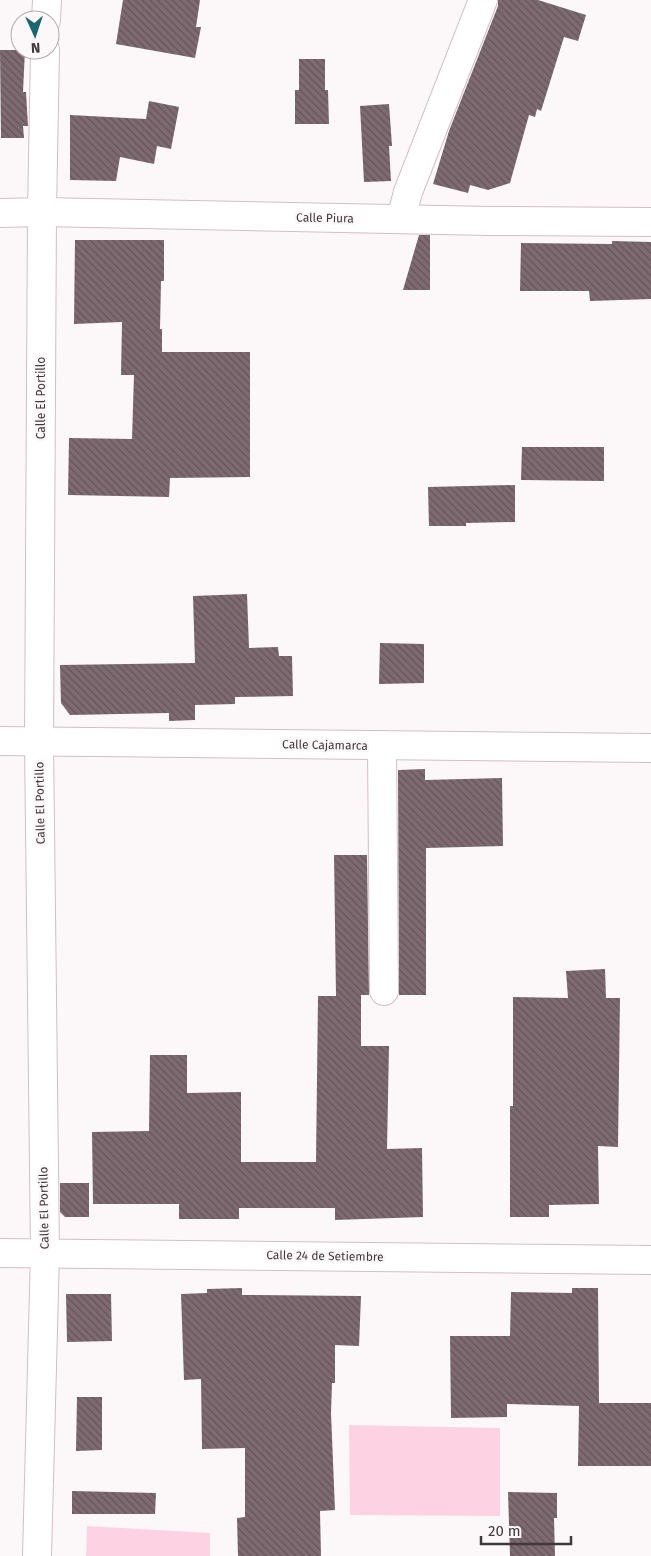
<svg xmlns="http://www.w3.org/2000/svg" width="651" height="1556" viewBox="0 0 651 1556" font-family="'Fira Sans',sans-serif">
<defs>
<pattern id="building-back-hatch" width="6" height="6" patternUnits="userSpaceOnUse" patternTransform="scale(1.25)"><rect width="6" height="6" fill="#7e6b72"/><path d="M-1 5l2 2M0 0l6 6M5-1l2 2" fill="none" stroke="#64545a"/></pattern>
</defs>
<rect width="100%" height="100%" fill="#fcf8f9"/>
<g fill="#fdd2e2">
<polygon points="349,1425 500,1428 500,1516 350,1515"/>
<polygon points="87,1526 210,1533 210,1556 86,1556"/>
</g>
<g fill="url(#building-back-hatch)">
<polygon points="123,0 200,0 196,27 201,27 195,58 116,44"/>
<polygon points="498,0 538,0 586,15 578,41 564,37 541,111 537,109 535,117 529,115 510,183 488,190 470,185 468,193 433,184 449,131 498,6"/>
<polygon points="0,50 25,50 23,92 26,92 28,126 23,126 24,138 1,138"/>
<polygon points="299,59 325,59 325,90 328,90 329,124 295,124 295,90 299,90"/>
<polygon points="149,101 179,107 171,149 157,146 154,164 120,157 116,181 70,180 70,115 146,119"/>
<polygon points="389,104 392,146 389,146 391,181 364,182 360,106"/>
<polygon points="419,235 430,235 430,290 403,290"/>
<polygon points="75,240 164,240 164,281 161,281 160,329 162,329 162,352 250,352 250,477 170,478 169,497 68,495 69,438 132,439 134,375 121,375 122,322 74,324"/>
<polygon points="612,241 651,242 651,299 590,301 589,291 520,291 521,243 612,244"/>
<polygon points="522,447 604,447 604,481 521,480"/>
<polygon points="515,485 515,522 466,523 466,526 429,526 428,487"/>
<polygon points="247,594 249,648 278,647 279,656 292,656 293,696 235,697 235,704 195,705 195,720 169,721 169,713 70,715 61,703 60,665 195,663 193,596"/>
<polygon points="380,643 424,644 424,683 379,684"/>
<polygon points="425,769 425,780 502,778 503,846 426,848 426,995 399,995 398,770"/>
<polygon points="334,855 367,855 369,995 361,995 361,1046 389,1046 387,1149 422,1148 423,1217 335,1220 335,1208 239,1208 239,1219 179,1219 179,1204 93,1204 92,1132 149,1131 150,1055 187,1055 187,1093 241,1092 241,1162 316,1162 318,996 336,996"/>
<polygon points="605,969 606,998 620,998 618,1147 598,1146 599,1204 549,1205 549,1217 510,1217 510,1106 513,1106 513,997 568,998 566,971"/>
<polygon points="60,1183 89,1183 89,1217 65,1217 60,1212"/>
<polygon points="242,1288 242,1295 361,1296 359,1346 335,1345 335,1383 332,1383 331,1413 335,1510 320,1511 321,1556 238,1556 237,1518 245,1517 245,1448 202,1449 201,1379 184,1380 181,1294 207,1293 207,1289"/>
<polygon points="572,1288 598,1288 599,1403 651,1403 651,1466 578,1466 579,1406 507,1404 507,1417 451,1418 450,1336 510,1336 511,1292 572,1293"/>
<polygon points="66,1294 111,1294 112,1341 67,1342"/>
<polygon points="77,1397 102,1397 102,1450 76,1451"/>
<polygon points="72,1491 156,1493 155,1514 72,1514"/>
<polygon points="508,1492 557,1493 557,1518 554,1518 555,1556 510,1556"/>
</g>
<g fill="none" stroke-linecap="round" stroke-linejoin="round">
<g stroke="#d3bec6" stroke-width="30">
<g id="minor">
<polyline points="46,20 47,0"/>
<polyline points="0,213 42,212 491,221 651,222"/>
<polyline points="401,219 408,192 483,0"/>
<polyline points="0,741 651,748"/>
<polyline points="382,745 384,991"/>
<polyline points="37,1556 45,1253 39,742 42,212 45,50"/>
</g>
</g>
<g stroke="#d3bec6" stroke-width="30">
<polyline id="tertiary" points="0,1253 651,1260"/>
</g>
<use href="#minor" stroke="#fff" stroke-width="28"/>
<use href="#tertiary" stroke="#fff" stroke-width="28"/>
</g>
<g text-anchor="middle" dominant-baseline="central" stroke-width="5" stroke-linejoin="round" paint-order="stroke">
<g font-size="12" fill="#41383b" stroke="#fcf8f9">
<text transform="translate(325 218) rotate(1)">Calle Piura</text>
<text transform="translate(41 398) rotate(-90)">Calle El Portillo</text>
<text transform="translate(325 745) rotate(1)">Calle Cajamarca</text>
<text transform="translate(40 803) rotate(-91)">Calle El Portillo</text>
<text transform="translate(44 1208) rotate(-91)">Calle El Portillo</text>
<text transform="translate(325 1256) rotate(1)">Calle 24 de Setiembre</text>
</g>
</g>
<g transform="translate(35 35) rotate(177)"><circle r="24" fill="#fcf8f9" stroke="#b1abad"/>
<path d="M0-4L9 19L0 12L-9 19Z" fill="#1a666f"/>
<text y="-8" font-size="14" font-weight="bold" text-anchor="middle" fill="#41383b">N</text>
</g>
<path d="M481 1536v8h90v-8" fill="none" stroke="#41383b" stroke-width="2.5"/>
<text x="488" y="1536" font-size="15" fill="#41383b" stroke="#fcf8f9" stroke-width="4" paint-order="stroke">20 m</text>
</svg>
